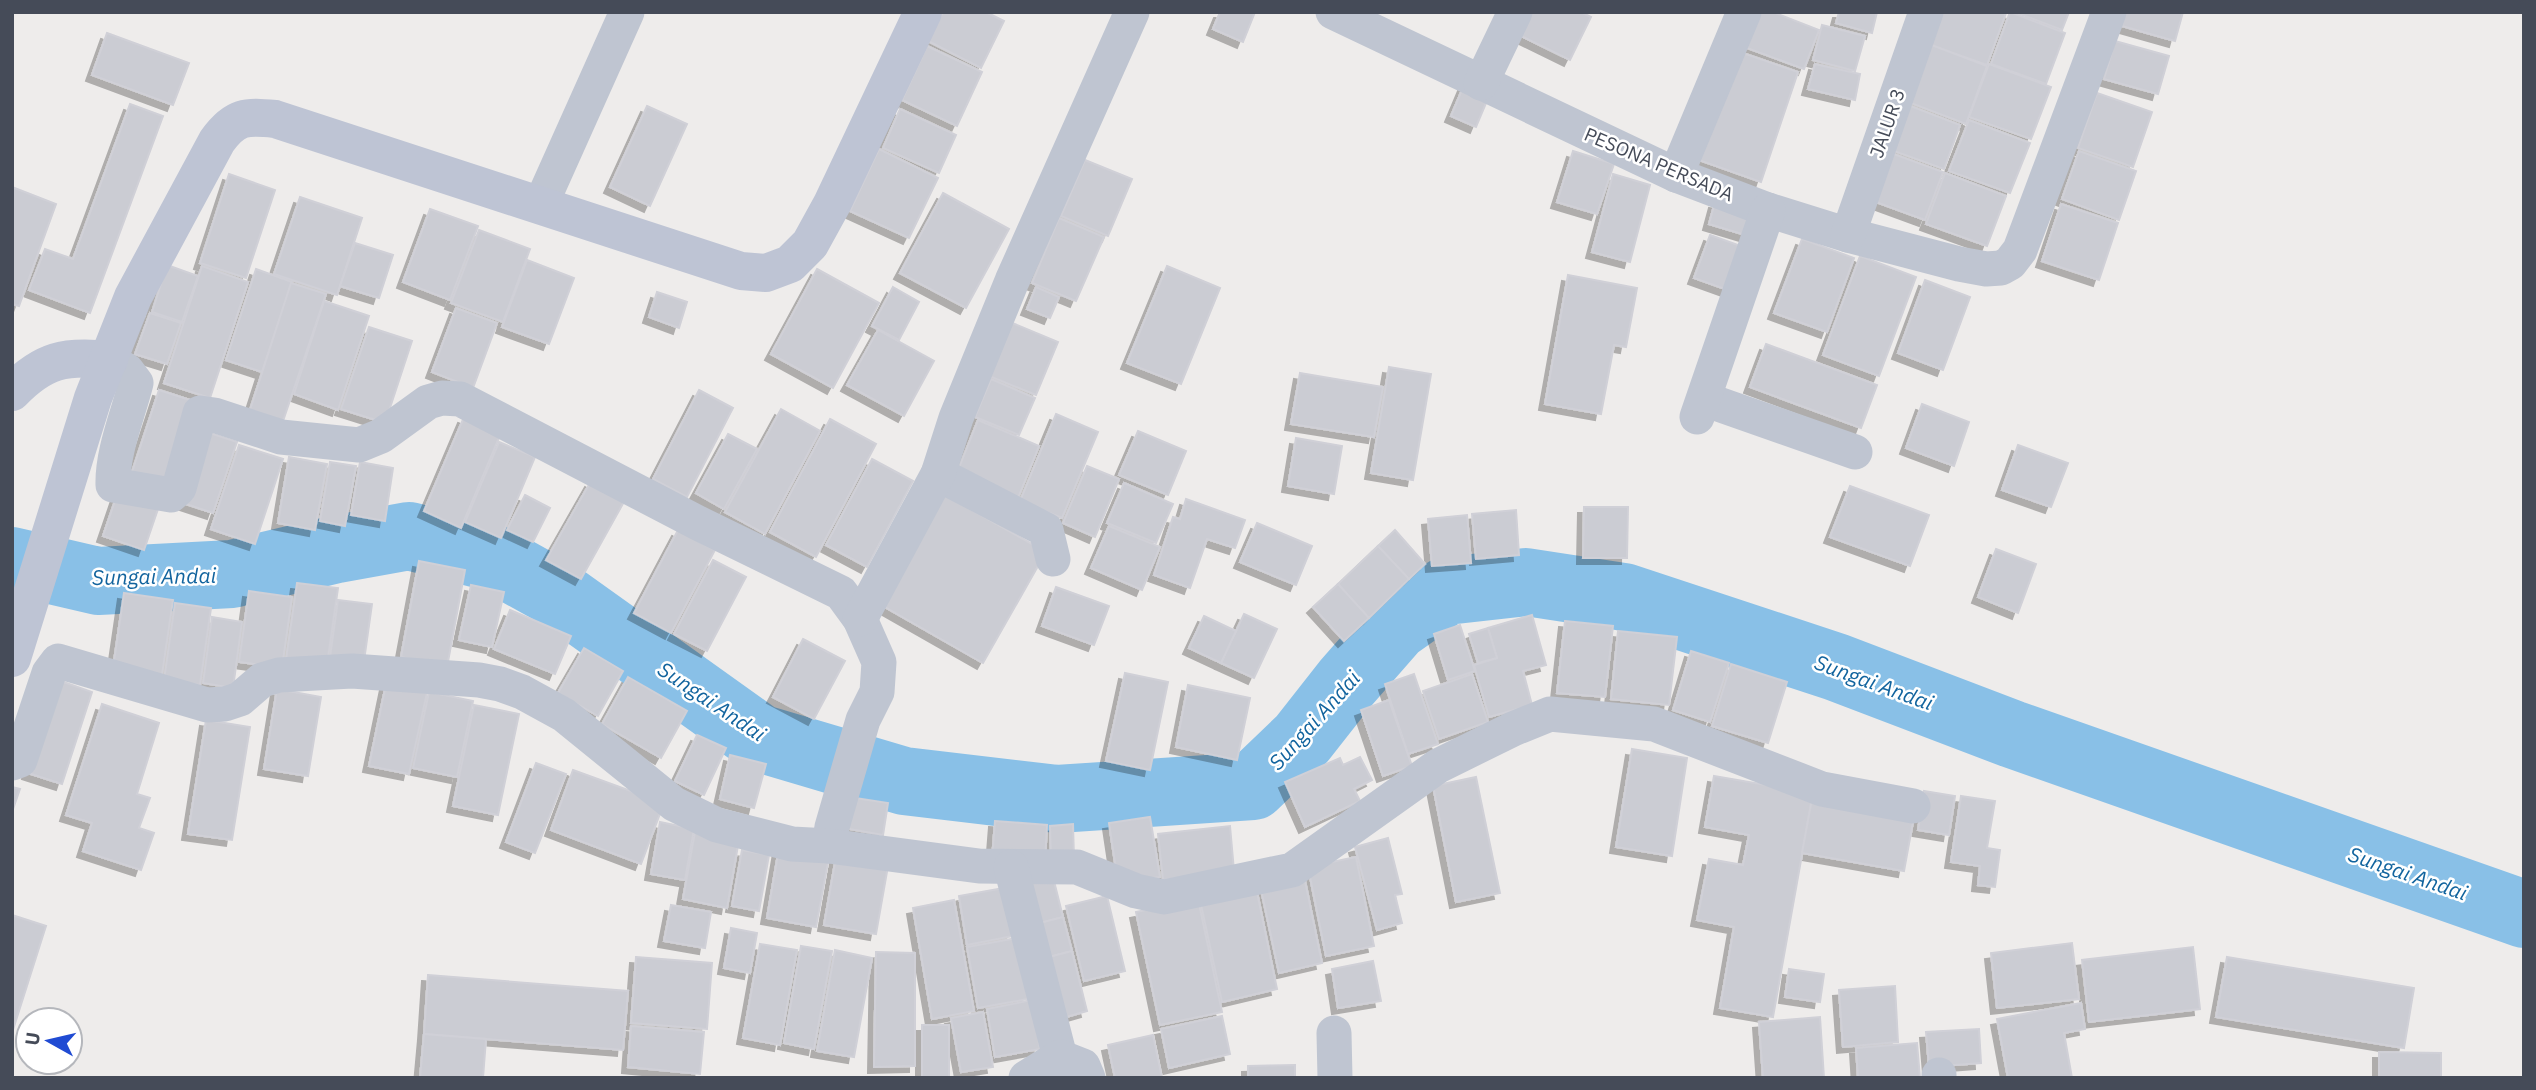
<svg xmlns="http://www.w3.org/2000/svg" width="2536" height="1090" viewBox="0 0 2536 1090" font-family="'IBM Plex Sans',sans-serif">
<defs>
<filter id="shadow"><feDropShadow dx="-6" dy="6" stdDeviation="0" flood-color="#0004"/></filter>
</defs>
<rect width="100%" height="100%" fill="#eeeceb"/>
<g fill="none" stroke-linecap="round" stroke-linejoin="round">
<polyline stroke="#89c0e7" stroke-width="68" points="12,561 98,581 232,574 337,549 409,536 491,557 556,593 759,738 904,781 1057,799 1253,786 1302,739 1346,683 1395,627 1446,591 1526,582 1624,597 1836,667 2012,734 2524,914"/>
</g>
<g fill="#cbccd3" stroke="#d0d0d7" stroke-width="2" filter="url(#shadow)">
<polygon points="943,12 986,12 1004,21 981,68 928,41"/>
<polygon points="1220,12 1255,12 1243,42 1213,29"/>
<polygon points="1522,12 1581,12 1591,17 1570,60 1513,32"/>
<polygon points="1760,12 1773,12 1819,30 1804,69 1747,48"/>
<polygon points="1839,12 1877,12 1872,33 1836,23"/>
<polygon points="1942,12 2006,13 1987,65 1930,45"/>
<polygon points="2010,12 2065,33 2046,84 1991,64"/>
<polygon points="2015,12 2069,12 2062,30"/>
<polygon points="2126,12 2183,12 2175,41 2122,26"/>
<polygon points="1822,25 1865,36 1855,71 1813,60"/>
<polygon points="107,33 189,63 173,105 92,75"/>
<polygon points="2115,41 2169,56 2158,94 2104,79"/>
<polygon points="1929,44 1987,66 1966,124 1908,102"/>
<polygon points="927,46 982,72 957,126 902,100"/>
<polygon points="1734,50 1798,72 1761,182 1696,159"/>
<polygon points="1815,64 1860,74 1855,100 1808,89"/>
<polygon points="1989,64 2051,87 2031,139 1969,117"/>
<polygon points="1464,85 1489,96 1476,127 1451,116"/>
<polygon points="2097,93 2152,112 2133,167 2078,148"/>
<polygon points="130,104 163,116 90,313 29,290 45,249 73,259"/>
<polygon points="1908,105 1960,125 1944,169 1891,150"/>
<polygon points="647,106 687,124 650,206 610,187"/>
<polygon points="900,109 956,135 939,173 883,148"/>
<polygon points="1969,120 2030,143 2010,193 1949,171"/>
<polygon points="879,149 938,178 909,238 850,211"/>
<polygon points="1573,151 1614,164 1597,214 1557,202"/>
<polygon points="2079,151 2136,171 2119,220 2062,199"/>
<polygon points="1891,153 1943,172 1925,220 1873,201"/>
<polygon points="1085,160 1132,179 1108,236 1061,216"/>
<polygon points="1945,173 2006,196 1987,246 1926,224"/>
<polygon points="229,174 275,190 246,278 200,263"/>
<polygon points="1613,174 1650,185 1630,262 1592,252"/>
<polygon points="12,187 56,204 19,306 12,304"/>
<polygon points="943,193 1009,229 966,308 900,273"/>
<polygon points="300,197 362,218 337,295 274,274"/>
<polygon points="1715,202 1760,211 1752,237 1709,224"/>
<polygon points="2061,204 2118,223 2099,280 2042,261"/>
<polygon points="430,209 478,226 450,300 403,282"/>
<polygon points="1059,218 1104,237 1076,301 1032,283"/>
<polygon points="479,230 530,249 503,322 451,303"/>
<polygon points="1710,235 1752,250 1736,293 1694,278"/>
<polygon points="1802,239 1854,258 1827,332 1774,313"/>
<polygon points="355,243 393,255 379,298 340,286"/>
<polygon points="1860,256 1916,277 1879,376 1823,355"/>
<polygon points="527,260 574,278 549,344 502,327"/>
<polygon points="167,265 198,276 182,322 152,312"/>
<polygon points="202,266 248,282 210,398 164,383"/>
<polygon points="1167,266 1220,288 1181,384 1127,363"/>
<polygon points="256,269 292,282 262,372 226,360"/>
<polygon points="817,269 879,303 833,388 771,354"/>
<polygon points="1568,275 1637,288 1626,347 1614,345 1601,414 1545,404"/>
<polygon points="1925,280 1970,297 1943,370 1898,353"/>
<polygon points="291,283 326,294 281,427 248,416"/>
<polygon points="893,287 919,302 899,340 872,326"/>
<polygon points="1036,287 1059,297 1050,318 1027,309"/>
<polygon points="657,292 687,302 679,328 649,317"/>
<polygon points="324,301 369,316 338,410 294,394"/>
<polygon points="456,308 497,323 473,388 432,372"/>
<polygon points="150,313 181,323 167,364 135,354"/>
<polygon points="1010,322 1058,342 1036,395 989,376"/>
<polygon points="369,327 412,341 385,423 341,409"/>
<polygon points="878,330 934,361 904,416 847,385"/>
<polygon points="1766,344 1877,385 1861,428 1750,387"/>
<polygon points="1389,367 1431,374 1413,480 1371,473"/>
<polygon points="1300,373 1383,387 1374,437 1291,424"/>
<polygon points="991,379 1035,398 1019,435 975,417"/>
<polygon points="159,390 199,403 172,486 132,472"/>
<polygon points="699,390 733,408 687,497 653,479"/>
<polygon points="1922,404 1969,422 1954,466 1906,448"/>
<polygon points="781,409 820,431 765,534 725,512"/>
<polygon points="1056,414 1098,432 1062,518 1020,501"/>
<polygon points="464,417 501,433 461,528 424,511"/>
<polygon points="830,419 876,444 816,557 770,532"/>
<polygon points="978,420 1039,446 1018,498 957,473"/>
<polygon points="204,431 237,442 213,513 180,502"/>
<polygon points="1138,431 1186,451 1168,495 1119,475"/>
<polygon points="728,434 757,449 724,509 696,493"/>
<polygon points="1296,438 1342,446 1334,494 1288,486"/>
<polygon points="499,442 535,457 501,538 465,522"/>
<polygon points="239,445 283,459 255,544 211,529"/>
<polygon points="2018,445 2068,463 2051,507 2002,490"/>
<polygon points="289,457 327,464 315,530 278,523"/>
<polygon points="872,459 913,481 867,567 826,545"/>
<polygon points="330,462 356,466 345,526 320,521"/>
<polygon points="360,462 393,468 385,521 351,515"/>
<polygon points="1087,466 1119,479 1095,537 1063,523"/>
<polygon points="591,481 625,500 581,579 546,560"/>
<polygon points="1124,483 1173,504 1156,543 1107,523"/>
<polygon points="1850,486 1929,515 1910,566 1830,537"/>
<polygon points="118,492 159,506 144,550 103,536"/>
<polygon points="940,492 1046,552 983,663 878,603"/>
<polygon points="525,495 550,508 533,542 507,530"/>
<polygon points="1186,499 1245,520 1235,548 1207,539 1190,588 1154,575 1173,517 1180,519"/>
<polygon points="1584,507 1628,507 1627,558 1583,558"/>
<polygon points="1516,510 1519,555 1476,559 1472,514"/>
<polygon points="1467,515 1471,563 1432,566 1428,519"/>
<polygon points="1257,523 1312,546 1296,585 1240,562"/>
<polygon points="1109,526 1160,547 1142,590 1091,568"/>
<polygon points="678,530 715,550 671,633 634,613"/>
<polygon points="1395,530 1425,564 1409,579 1378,546"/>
<polygon points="1378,546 1409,579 1369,618 1338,584"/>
<polygon points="1996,549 2036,564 2018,613 1978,597"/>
<polygon points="713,560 746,577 707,651 674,634"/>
<polygon points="419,561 465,570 447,667 401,657"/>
<polygon points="297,583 338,588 327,665 286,659"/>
<polygon points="1338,584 1369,618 1344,641 1313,607"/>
<polygon points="471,585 504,592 492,647 459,640"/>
<polygon points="1056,587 1109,606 1094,645 1042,626"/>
<polygon points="249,591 292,597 282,668 239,662"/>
<polygon points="124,593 173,600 162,675 113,668"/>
<polygon points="338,600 372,604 364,661 330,657"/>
<polygon points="175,603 211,608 200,685 164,680"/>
<polygon points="510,610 571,636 555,674 494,649"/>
<polygon points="1244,614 1277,629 1254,678 1221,663"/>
<polygon points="1532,615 1546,665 1523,671 1532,705 1489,717 1474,665 1497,658 1488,628"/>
<polygon points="1204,616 1236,631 1221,663 1189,648"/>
<polygon points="212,617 242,622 233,688 203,683"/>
<polygon points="1565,621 1613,626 1605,697 1557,693"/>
<polygon points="1460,625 1475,671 1448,680 1434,634"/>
<polygon points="1488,628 1497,658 1478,663 1469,634"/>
<polygon points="1618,631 1677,637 1669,705 1611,699"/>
<polygon points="803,639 845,661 814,719 773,697"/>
<polygon points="584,648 623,671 598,716 558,693"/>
<polygon points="1691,651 1729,663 1710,722 1673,710"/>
<polygon points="1731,664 1787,682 1768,743 1712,726"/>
<polygon points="1125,673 1168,682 1150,770 1106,761"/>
<polygon points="1414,674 1438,744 1408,754 1385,684"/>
<polygon points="1472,674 1488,722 1439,739 1423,691"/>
<polygon points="628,677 687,711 661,758 602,724"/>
<polygon points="58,680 92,692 62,784 28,773"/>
<polygon points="386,684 427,693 409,774 369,766"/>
<polygon points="1188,685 1250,698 1237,760 1176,747"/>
<polygon points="277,689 321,697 308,776 264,769"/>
<polygon points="429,692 473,701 457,777 413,768"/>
<polygon points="1389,700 1412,766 1383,776 1361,710"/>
<polygon points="102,704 159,723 137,794 150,798 139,828 154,833 141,870 83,851 92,823 66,815"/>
<polygon points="474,705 519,714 498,815 453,806"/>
<polygon points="206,720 250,727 232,840 188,834"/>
<polygon points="697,735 726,748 704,795 675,781"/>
<polygon points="1632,749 1687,758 1672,856 1616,847"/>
<polygon points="730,755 766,764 754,808 720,799"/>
<polygon points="1360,757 1372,780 1354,789 1360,801 1305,827 1285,782 1340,758 1343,765"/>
<polygon points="536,763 566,774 535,853 506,842"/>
<polygon points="573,770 664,803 641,864 551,830"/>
<polygon points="1714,776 1813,793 1773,1017 1720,1008 1734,927 1697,920 1709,859 1743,865 1749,835 1705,827"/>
<polygon points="1476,777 1500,893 1456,902 1433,786"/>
<polygon points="12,787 20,789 12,812"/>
<polygon points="1924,791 1955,796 1949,835 1918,830"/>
<polygon points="1813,793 1915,811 1904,871 1802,853"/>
<polygon points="1961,796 1995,801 1987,848 2000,850 1995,887 1978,885 1980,866 1951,862"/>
<polygon points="849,797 888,803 883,835 844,828"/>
<polygon points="1150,817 1160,877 1118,883 1109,823"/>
<polygon points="995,821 1047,825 1045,862 992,859"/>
<polygon points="660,822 694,829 685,880 651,874"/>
<polygon points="1073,824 1074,859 1051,860 1050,826"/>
<polygon points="696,826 740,834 727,908 683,899"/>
<polygon points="1230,826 1234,871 1163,880 1158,834"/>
<polygon points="1388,838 1402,894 1395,895 1402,923 1377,930 1355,847"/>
<polygon points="779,848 829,857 816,927 767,918"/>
<polygon points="742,850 769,855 759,911 732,906"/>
<polygon points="836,857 888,866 876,934 824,925"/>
<polygon points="1356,857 1374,946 1326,956 1308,867"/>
<polygon points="1304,876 1322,963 1279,973 1260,885"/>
<polygon points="1053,877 1063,917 1032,925 1022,886"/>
<polygon points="1256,887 1277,989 1222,1002 1200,900"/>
<polygon points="1004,888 1013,936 967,945 959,896"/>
<polygon points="1107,896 1125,971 1084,981 1066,906"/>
<polygon points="1198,899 1222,1012 1160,1025 1136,912"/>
<polygon points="954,900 974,1011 932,1019 913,908"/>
<polygon points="671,905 711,912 705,948 664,941"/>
<polygon points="12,915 46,926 12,1033"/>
<polygon points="1063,917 1072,951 1041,959 1032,925"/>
<polygon points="731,928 757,933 750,973 724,968"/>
<polygon points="1017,938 1028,999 978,1008 967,947"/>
<polygon points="2072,943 2079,999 1997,1008 1991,953"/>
<polygon points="760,944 797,950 780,1045 743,1038"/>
<polygon points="801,946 832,951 814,1049 784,1043"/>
<polygon points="2193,947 2200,1009 2089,1022 2082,960"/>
<polygon points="835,950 872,958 854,1057 817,1051"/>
<polygon points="1072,951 1087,1011 1056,1020 1041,959"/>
<polygon points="876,952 915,953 915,1066 874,1067"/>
<polygon points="636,957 712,963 707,1029 631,1023"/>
<polygon points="2227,957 2414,988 2404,1048 2216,1017"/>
<polygon points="1373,961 1381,1001 1338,1008 1332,969"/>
<polygon points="1789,969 1824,974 1820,1002 1785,997"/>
<polygon points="428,975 628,991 623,1050 424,1034"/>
<polygon points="1895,986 1898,1042 1843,1047 1839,990"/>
<polygon points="1032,1000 1040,1049 995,1057 987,1009"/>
<polygon points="2081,1003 2085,1029 2064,1033 2072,1078 2008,1078 1997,1019"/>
<polygon points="983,1012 993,1067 961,1072 951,1018"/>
<polygon points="1222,1016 1230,1054 1169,1068 1161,1029"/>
<polygon points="1820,1017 1824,1078 1763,1078 1759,1022"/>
<rect x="922" y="1025" width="27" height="53"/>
<polygon points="631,1026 704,1032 700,1074 628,1067"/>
<polygon points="1979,1029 1981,1063 1929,1067 1926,1032"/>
<polygon points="424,1034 486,1039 483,1078 420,1078"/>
<polygon points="1153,1035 1162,1078 1115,1078 1108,1045"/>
<polygon points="1917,1043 1920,1078 1858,1078 1856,1048"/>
<polygon points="2379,1052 2441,1053 2441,1078 2379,1078"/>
<polygon points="1295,1065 1295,1078 1248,1078 1248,1066"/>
</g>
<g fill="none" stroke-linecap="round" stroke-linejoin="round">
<g stroke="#bfc5d1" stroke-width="35">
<polyline points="1333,12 1676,175 1768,210 1848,235 1959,264 1986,269 2001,268 2010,263 2020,250 2109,12"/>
<polyline points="1481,83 1515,12"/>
<polyline points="1676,175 1744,12"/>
<polyline points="541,204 627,12"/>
<polyline points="1848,235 1926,12"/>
<path d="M109,360L127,371L136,383C128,415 112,452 113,485L171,495L179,488L200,413L214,415L281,437L359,445L381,436L428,402L442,398L460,399L698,523L841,593L860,619L879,662L877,692L863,720L832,827L829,846"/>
<polyline points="1704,399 1855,452"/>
<polyline points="1697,417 1768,210"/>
<polyline points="938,474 1046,530 1053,559"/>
<polyline points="860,619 938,474 956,418 1012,281 1132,12"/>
<polyline points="12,763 20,760 49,673 58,661 207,705 225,704 240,699 262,680 279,675 352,671 479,680 500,684 522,692 564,715 674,804 717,825 792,844 829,846 979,866 1077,867 1136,891 1164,897 1292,870 1438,766 1513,729 1550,714 1654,724 1822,789 1913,806"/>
<polyline points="1011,867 1060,1057"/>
<polyline points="1334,1033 1335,1078"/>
<polyline points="1939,1075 1939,1078"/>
<polyline points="1026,1078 1060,1057 1083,1066 1088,1078"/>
</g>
<g stroke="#bec4d4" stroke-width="38">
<path d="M12,392C43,360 65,355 109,360"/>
<path d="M12,658L93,398L133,297L217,141C235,116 246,116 275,119L741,271L766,273L790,264L810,244L832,204L923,12"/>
</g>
</g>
<g text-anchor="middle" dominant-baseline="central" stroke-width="5" stroke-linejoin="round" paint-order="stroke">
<g font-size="19" fill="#454b58" stroke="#fff">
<text transform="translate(1887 123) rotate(-71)">JALUR 3</text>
<text transform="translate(1659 164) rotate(23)">PESONA PERSADA</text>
</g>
<g font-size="21" font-style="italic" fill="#12649e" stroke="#fff">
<text transform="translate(154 576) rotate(-1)">Sungai Andai</text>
<text transform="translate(1874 682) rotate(20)">Sungai Andai</text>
<text transform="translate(712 701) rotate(34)">Sungai Andai</text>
<text transform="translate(1314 720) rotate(-48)">Sungai Andai</text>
<text transform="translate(2408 873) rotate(19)">Sungai Andai</text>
</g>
</g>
<rect width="2536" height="1090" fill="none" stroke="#454b58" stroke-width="28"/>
<g transform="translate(49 1041) rotate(278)"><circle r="33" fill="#ffffff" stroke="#b5b7bc" stroke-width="2"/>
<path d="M0-5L12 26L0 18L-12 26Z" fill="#204bd3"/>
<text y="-10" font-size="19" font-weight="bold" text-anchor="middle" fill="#454b58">U</text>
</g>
</svg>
